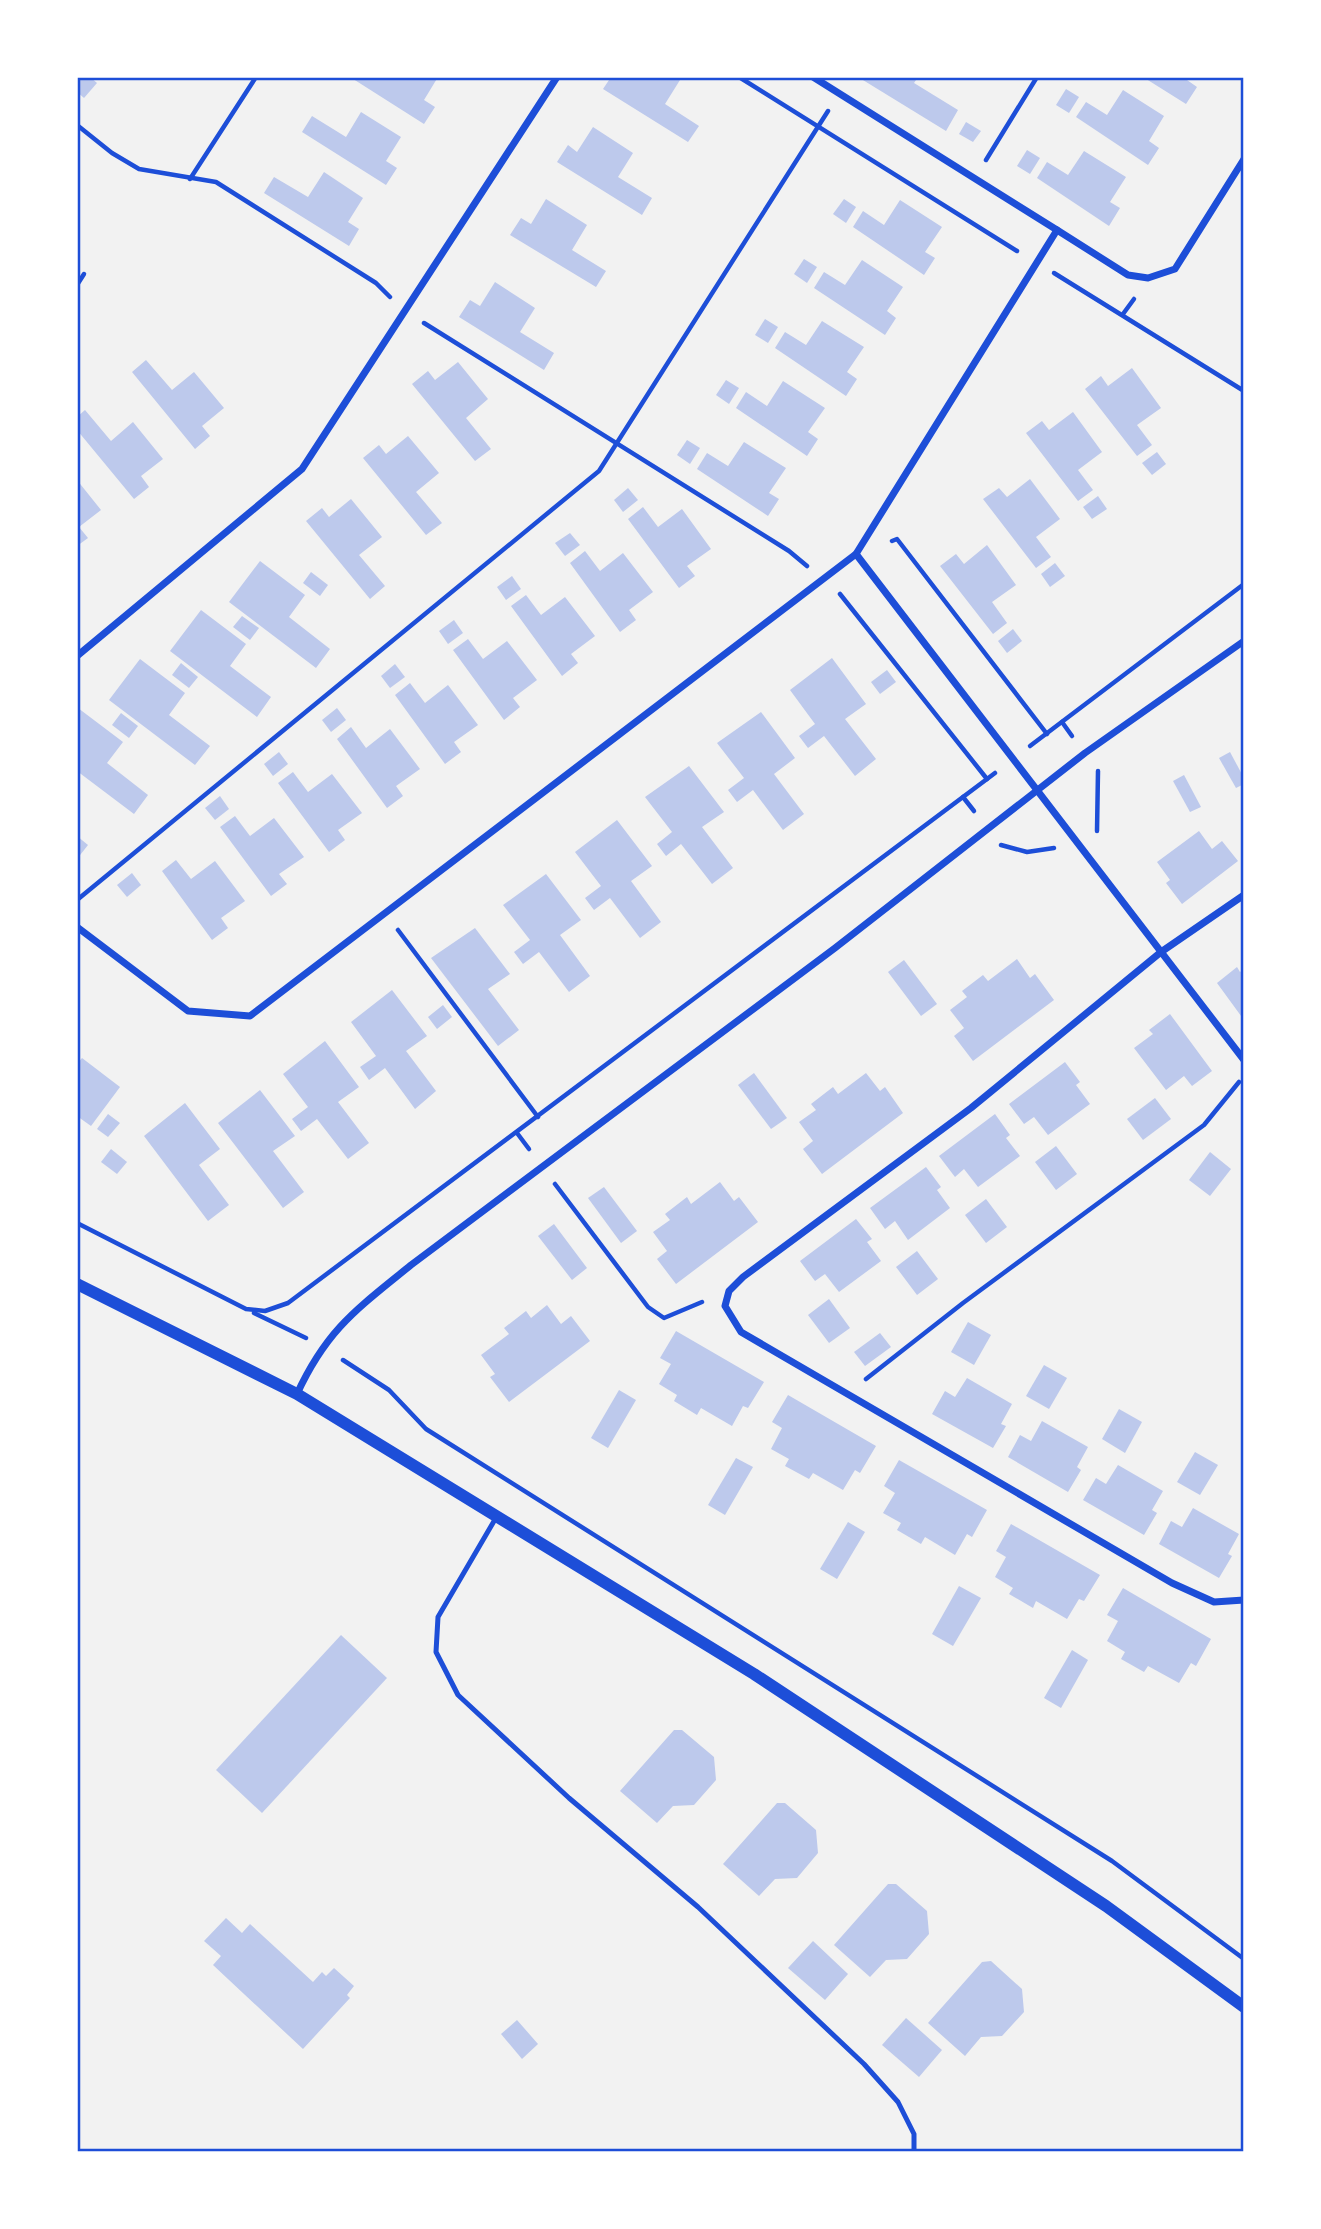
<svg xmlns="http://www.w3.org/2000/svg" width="1321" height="2229" viewBox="0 0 1321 2229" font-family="Arial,sans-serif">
<rect width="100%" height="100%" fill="#f2f2f2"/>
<g fill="#bdc9ec">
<polygon points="77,77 90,77 97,83 84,98 77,92"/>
<polygon points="350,77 438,77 424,100 435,107 424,124"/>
<polygon points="611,77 675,77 680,80 665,104 699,126 688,142 603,89"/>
<polygon points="858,77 918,77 914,83 958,110 946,131"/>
<polygon points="1143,77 1189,77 1187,80 1197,87 1186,104"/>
<polygon points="1066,89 1079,97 1069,113 1056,105"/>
<polygon points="1123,90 1164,116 1149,141 1159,148 1148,165 1076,117 1086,102 1107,115"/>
<polygon points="361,112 401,137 386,161 397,168 386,185 302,132 312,116 346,137"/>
<polygon points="966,122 981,131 973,142 959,134"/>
<polygon points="593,127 633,153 618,177 652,198 642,215 557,162 568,145 577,152"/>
<polygon points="1027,150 1040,158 1030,174 1017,166"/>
<polygon points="1084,151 1126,177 1110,202 1120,208 1109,226 1037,178 1047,162 1068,175"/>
<polygon points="324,172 363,198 348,222 359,229 349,246 264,193 274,177 308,197"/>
<polygon points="546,199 587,225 572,250 606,271 596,287 510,235 521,218 531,224"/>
<polygon points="844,199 856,207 846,223 833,214"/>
<polygon points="900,200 942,227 925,252 935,258 924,275 853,227 863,211 884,225"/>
<polygon points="804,259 817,267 807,283 794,274"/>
<polygon points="862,260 903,287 887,311 896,318 885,335 814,288 824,272 845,285"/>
<polygon points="495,282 535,308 520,332 554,353 544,370 459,317 470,300 480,306"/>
<polygon points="765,319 778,327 768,343 755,335"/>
<polygon points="822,321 864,347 847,372 857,379 846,396 775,348 785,332 806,345"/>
<polygon points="146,360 172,390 194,372 224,408 202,426 210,436 195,449 132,372"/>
<polygon points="458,362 488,399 466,418 491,449 475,461 412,384 428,371 435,380"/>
<polygon points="1132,368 1161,408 1137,425 1152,445 1137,456 1085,389 1101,376 1108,386"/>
<polygon points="726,380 739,388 729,404 716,395"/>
<polygon points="783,381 825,408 808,432 818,439 807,456 736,408 746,392 767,406"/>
<polygon points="85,410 111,441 133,422 163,459 141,476 149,487 134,499 77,430 77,417"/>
<polygon points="1073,412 1102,452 1078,470 1093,490 1078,501 1026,433 1042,421 1049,430"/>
<polygon points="408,436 439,473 416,492 442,523 426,535 363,458 379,445 386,454"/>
<polygon points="687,440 700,448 690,464 677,455"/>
<polygon points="744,442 786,468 769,493 779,499 768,516 697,469 707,453 728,466"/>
<polygon points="1157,452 1166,464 1152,475 1142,463"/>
<polygon points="1030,479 1060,519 1036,537 1051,557 1036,568 983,499 999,488 1007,497"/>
<polygon points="77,480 101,510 79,527 88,538 77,546"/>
<polygon points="628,488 638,500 623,512 614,500"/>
<polygon points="1098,496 1107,509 1092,519 1083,507"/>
<polygon points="351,499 382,537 359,555 385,586 370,599 306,521 322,508 329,517"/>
<polygon points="643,507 658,527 682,509 711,549 687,566 695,576 679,588 628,519"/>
<polygon points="570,533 580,545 565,556 555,543"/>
<polygon points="987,545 1016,585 992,602 1007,623 993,634 940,566 956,554 964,564"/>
<polygon points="585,551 600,571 623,553 653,592 629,610 636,620 620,632 570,563"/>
<polygon points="260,561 305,595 289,617 330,649 316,668 229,602"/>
<polygon points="1055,563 1065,576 1050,587 1041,574"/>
<polygon points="311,572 328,585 320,596 303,583"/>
<polygon points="512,576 521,589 506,600 497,587"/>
<polygon points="526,595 541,615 565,597 595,636 571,654 578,663 562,676 511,606"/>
<polygon points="201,610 246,644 230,666 271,697 257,717 170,651"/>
<polygon points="242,616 259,628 250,640 233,627"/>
<polygon points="454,620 463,633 448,644 439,631"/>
<polygon points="1013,629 1022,641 1007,653 998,641"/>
<polygon points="468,639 483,659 507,641 537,680 513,698 520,707 504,720 453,650"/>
<polygon points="832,658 866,704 845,719 876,759 855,776 824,736 808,748 799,736 815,724 790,690"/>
<polygon points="140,659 185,693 169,715 210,746 195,765 109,700"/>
<polygon points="181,663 198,677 189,688 172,675"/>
<polygon points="395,664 405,677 390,688 381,676"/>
<polygon points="887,670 896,682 880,694 871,682"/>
<polygon points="410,683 425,703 448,685 478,725 454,742 461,752 445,764 395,695"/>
<polygon points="78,708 123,742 107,763 148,795 134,814 77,771"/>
<polygon points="337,708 346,720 331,732 322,720"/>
<polygon points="761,712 795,758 774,774 804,814 783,830 753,790 737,802 728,790 744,778 717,743"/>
<polygon points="121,713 138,726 129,738 112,725"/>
<polygon points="351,727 366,748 390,729 420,769 396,786 403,796 387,808 337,739"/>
<polygon points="279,752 288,764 273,776 264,764"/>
<polygon points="1230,752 1244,778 1244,784 1236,788 1219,758"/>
<polygon points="689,766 724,812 702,827 733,868 712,884 681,844 666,856 657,844 672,832 645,797"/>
<polygon points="293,772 308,792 332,774 362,813 338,830 345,840 329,852 278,783"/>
<polygon points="1184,775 1201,807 1190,812 1173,781"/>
<polygon points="220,796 229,809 215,820 205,808"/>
<polygon points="235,816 250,836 274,818 304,857 279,874 287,884 271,896 220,827"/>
<polygon points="617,820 652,866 631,881 661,922 640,938 610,898 594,910 585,898 601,886 575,852"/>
<polygon points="1199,831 1212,849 1222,841 1238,861 1182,904 1166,883 1170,880 1157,862"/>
<polygon points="77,836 88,845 77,859"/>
<polygon points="176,860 191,879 215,861 245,901 221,918 228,928 212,940 162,871"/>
<polygon points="132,873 141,885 127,897 117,885"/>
<polygon points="546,874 581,920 560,935 590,976 569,992 539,952 523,964 514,952 530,940 503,905"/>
<polygon points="475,928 510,974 488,989 519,1030 498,1046 431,958"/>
<polygon points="1017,959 1030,978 1035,974 1054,1000 973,1061 954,1036 964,1028 950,1010 967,997 962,991 983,975 988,981"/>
<polygon points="904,960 937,1004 921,1016 888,972"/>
<polygon points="1237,967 1240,972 1244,969 1244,1020 1217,983"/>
<polygon points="392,990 427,1036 406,1051 436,1091 415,1109 385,1068 369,1080 360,1067 376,1056 351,1022"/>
<polygon points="443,1005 452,1017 437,1029 428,1017"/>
<polygon points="1170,1014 1212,1071 1192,1086 1184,1076 1166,1090 1134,1048 1153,1034 1149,1030"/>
<polygon points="325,1041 359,1087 338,1102 369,1143 348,1159 317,1119 301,1131 292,1119 308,1107 283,1074"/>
<polygon points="82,1058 120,1087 91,1126 77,1116 77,1064"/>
<polygon points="1065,1062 1080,1082 1076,1085 1090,1104 1048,1135 1034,1117 1024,1124 1009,1104"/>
<polygon points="754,1073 787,1118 771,1129 738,1085"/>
<polygon points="866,1073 880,1091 885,1087 903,1113 822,1174 803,1149 813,1141 799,1122 816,1110 811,1104 833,1087 838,1094"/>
<polygon points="260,1090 295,1136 273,1151 304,1192 283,1208 218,1123"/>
<polygon points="1155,1098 1171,1119 1143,1140 1127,1119"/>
<polygon points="185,1103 220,1149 199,1165 229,1205 208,1221 144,1136"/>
<polygon points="108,1114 120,1123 108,1137 97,1129"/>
<polygon points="995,1114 1010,1135 1006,1138 1020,1156 978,1187 964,1169 955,1177 939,1156"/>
<polygon points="1056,1146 1077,1174 1056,1190 1035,1162"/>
<polygon points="111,1149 127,1162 117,1174 101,1162"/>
<polygon points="1210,1152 1231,1169 1210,1196 1189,1180"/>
<polygon points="926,1167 941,1187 937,1190 950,1208 908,1240 895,1221 885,1229 870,1208"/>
<polygon points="720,1182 734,1201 739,1197 758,1222 676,1284 657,1259 667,1251 653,1232 670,1220 665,1214 687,1197 691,1204"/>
<polygon points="604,1187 637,1231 621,1243 588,1198"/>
<polygon points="986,1199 1007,1227 986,1243 965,1215"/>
<polygon points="856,1219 872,1239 867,1242 881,1261 839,1292 825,1274 815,1281 800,1261"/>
<polygon points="554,1224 587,1268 572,1280 538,1236"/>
<polygon points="917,1251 938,1279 917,1295 896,1267"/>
<polygon points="829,1299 850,1328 829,1343 808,1315"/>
<polygon points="547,1305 561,1324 571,1316 590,1341 509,1402 490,1377 495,1374 481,1355 509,1334 504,1328 526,1311 531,1318"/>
<polygon points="968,1322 991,1335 974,1365 951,1352"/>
<polygon points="676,1331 764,1382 748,1408 743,1406 732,1426 701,1408 697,1415 674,1401 677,1395 659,1384 671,1364 660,1358"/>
<polygon points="880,1333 891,1347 865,1366 854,1352"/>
<polygon points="1044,1365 1067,1378 1049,1409 1026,1396"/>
<polygon points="967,1378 1012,1404 1001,1424 1006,1426 993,1448 932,1414 945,1391 955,1397"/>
<polygon points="619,1390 636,1400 608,1448 591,1438"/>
<polygon points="788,1395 876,1446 860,1473 855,1470 843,1490 813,1473 809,1479 785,1466 789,1459 771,1449 782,1428 772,1422"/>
<polygon points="1119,1409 1142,1422 1125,1453 1102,1439"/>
<polygon points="1042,1421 1088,1447 1077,1467 1081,1470 1068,1492 1008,1457 1020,1435 1031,1441"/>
<polygon points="1195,1452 1218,1465 1200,1495 1177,1482"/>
<polygon points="736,1458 753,1467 725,1515 708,1505"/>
<polygon points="899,1460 987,1510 972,1537 967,1534 955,1555 925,1537 921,1544 897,1530 901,1523 883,1513 895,1493 884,1486"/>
<polygon points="1118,1465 1163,1491 1152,1510 1157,1513 1144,1535 1083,1500 1096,1478 1106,1484"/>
<polygon points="1193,1508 1239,1534 1228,1554 1232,1556 1219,1578 1159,1544 1171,1521 1182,1527"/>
<polygon points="848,1522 865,1532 837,1579 820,1569"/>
<polygon points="1011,1524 1100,1575 1084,1601 1079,1599 1067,1619 1036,1601 1033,1608 1009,1594 1013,1588 995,1577 1006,1557 996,1551"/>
<polygon points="959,1586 981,1598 953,1646 932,1634"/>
<polygon points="1123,1588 1211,1639 1196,1666 1191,1663 1179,1683 1148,1666 1144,1672 1121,1659 1125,1652 1107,1641 1118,1621 1107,1615"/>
<polygon points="341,1635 387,1678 262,1813 216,1770"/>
<polygon points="1072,1650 1088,1660 1061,1708 1044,1698"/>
<polygon points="674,1730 682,1730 714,1757 716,1780 694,1805 673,1806 657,1823 620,1791"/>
<polygon points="777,1803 785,1803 816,1830 818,1853 797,1878 775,1879 759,1896 723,1864"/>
<polygon points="888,1884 896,1884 927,1911 929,1934 907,1959 886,1960 870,1977 834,1945"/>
<polygon points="226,1918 242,1933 250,1924 313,1982 322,1972 326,1976 334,1968 354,1986 347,1995 350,1998 303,2049 213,1965 221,1956 204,1941"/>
<polygon points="813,1941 848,1974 825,2000 788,1968"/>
<polygon points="991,1961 1022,1989 1024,2012 1002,2036 981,2037 965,2056 928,2023 982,1962"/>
<polygon points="906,2018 942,2050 919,2077 882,2045"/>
<polygon points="517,2020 538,2044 522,2059 501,2034"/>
</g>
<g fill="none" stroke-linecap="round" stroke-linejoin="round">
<g stroke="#1d4ed8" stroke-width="4.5">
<polyline points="739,77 1017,251"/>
<polyline points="77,125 112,153 139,169 216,182 376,283 390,297"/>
<polyline points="986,160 1037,77"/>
<polyline points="190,179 256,77"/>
<polyline points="1054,273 1244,391"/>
<polyline points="77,285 84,274"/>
<polyline points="1123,314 1134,299"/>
<polyline points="424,323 789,551 807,566"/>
<polyline points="892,541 897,539 1047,734"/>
<polyline points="840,594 987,779"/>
<polyline points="1062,722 1072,736"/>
<polyline points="1030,746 1244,584"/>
<polyline points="963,797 974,811"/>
<polyline points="1097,831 1098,771"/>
<polyline points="1001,845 1027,852 1054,848"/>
<polyline points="77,900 599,471 828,111"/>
<polyline points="398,930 538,1117"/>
<polyline points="517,1133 529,1149"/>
<polyline points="555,1184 648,1307 664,1318 702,1302"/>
<polyline points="77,1223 246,1309 265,1311 288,1303 995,773"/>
<polyline points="254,1313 306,1338"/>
<polyline points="343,1360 389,1390 426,1429 1112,1861 1244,1959"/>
<polyline points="866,1379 963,1303 1204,1125 1239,1082"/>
</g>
<polyline stroke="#1d4ed8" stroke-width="5" points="497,1516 438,1617 436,1652 458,1695 569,1798 698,1907 864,2064 898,2102 914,2134 914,2152"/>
<g stroke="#1d4ed8" stroke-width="7">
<polyline points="1057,230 1128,275 1148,278 1175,269 1244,159"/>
<polyline points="856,554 1244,1060"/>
<polyline points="77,656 302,469 557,77"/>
<polyline points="1244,895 1161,952 971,1108 743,1277 729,1291 725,1306 741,1332 1172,1583 1214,1602 1244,1600"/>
<polyline points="77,927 188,1011 250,1016 856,554 1057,230 813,77"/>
<path d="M297,1394C327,1329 357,1309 411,1265L835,948L1085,753L1244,641"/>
</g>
<polyline stroke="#1d4ed8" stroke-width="12" points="77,1284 297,1394 754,1674 1106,1906 1244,2007"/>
</g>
<rect width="1321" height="2229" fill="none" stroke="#ffffff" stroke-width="158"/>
<rect x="79" y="79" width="1163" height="2071" fill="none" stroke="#1d4ed8" stroke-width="2.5"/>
</svg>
